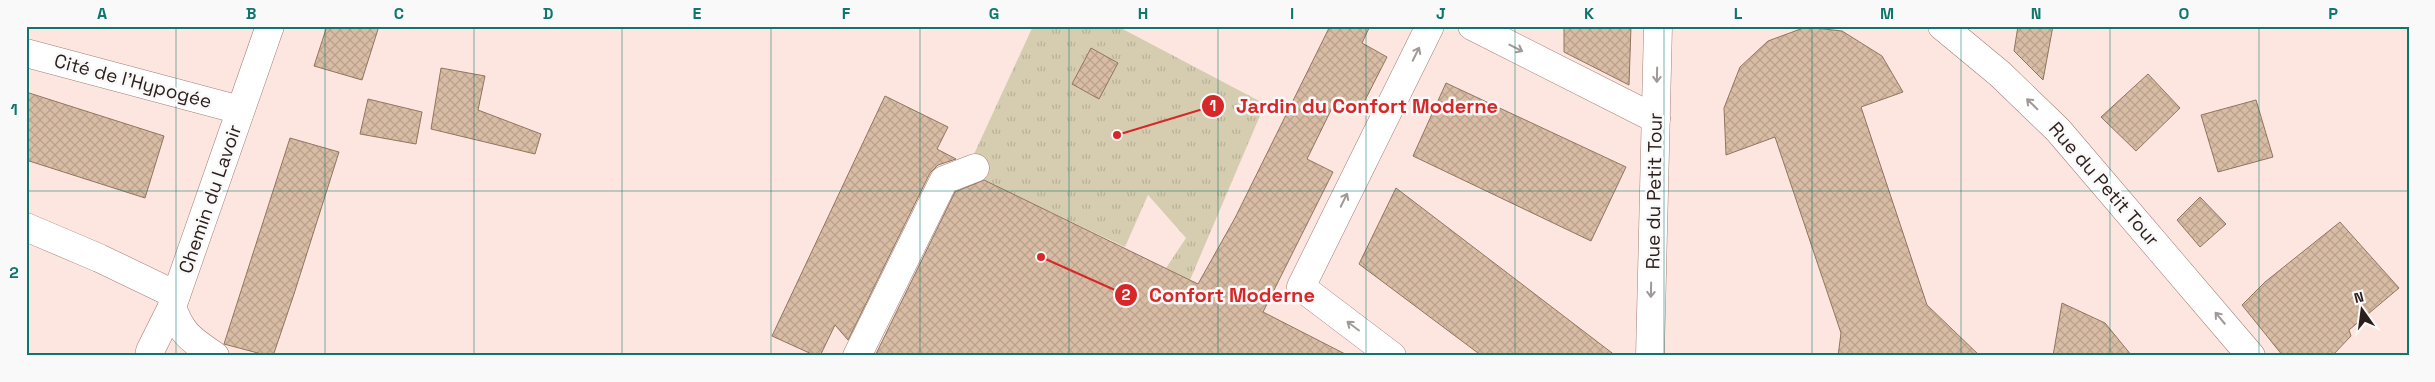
<svg xmlns="http://www.w3.org/2000/svg" width="2435" height="382" viewBox="0 0 2435 382" font-family="'Space Grotesk',sans-serif">
<defs>
<pattern id="grass-tufts" width="24" height="20" patternUnits="userSpaceOnUse" patternTransform="scale(1.25)"><rect width="24" height="20" fill="#d6cdb0"/><path d="M3 7l-1-3M5 7V3M7 7l1-3M15 17l-1-3M17 17v-4M19 17l1-3" fill="none" stroke="#b8b097"/></pattern>
<pattern id="building-cross-hatch" width="8" height="8" patternUnits="userSpaceOnUse" patternTransform="scale(1.25)"><rect width="8" height="8" fill="#d8bca4"/><path d="M0 0l8 8M0 8l8-8" fill="none" stroke="#baa18d"/></pattern>
</defs>
<rect width="100%" height="100%" fill="#fee6e0"/>
<polygon fill="url(#grass-tufts)" points="1033,26 1117,26 1265,104 1190,280 1166,268 1186,238 1148,195 1125,247 976,177 969,165"/>
<g fill="url(#building-cross-hatch)" stroke="#90765f">
<polygon points="327,26 379,26 362,80 314,66"/>
<polygon points="1330,26 1370,26 1362,43 1387,57 1358,114 1335,102 1307,159 1333,172 1263,312 1349,356 875,356 955,192 984,180 1198,284 1235,218"/>
<polygon points="1564,26 1631,26 1629,85 1564,52"/>
<polygon points="2018,26 2053,26 2043,80 2014,51"/>
<polygon points="1806,27 1842,31 1882,56 1903,92 1861,107 1927,305 1980,356 1838,356 1841,333 1775,137 1726,155 1724,108 1740,67 1768,41"/>
<polygon points="1091,48 1118,63 1099,99 1072,84"/>
<polygon points="441,68 485,76 478,110 541,134 535,154 431,129"/>
<polygon points="2148,74 2180,108 2136,151 2101,117"/>
<polygon points="1446,83 1626,167 1591,241 1413,156"/>
<polygon points="26,92 164,136 145,198 26,160"/>
<polygon points="885,96 948,127 937,149 956,159 938,165 930,173 848,340 835,325 820,356 816,356 772,336"/>
<polygon points="368,99 422,112 416,144 360,134"/>
<polygon points="2256,100 2273,157 2218,172 2201,115"/>
<polygon points="290,138 339,152 294,294 273,356 269,356 224,344"/>
<polygon points="1396,188 1413,201 1616,356 1482,356 1359,264"/>
<polygon points="2200,197 2226,224 2200,247 2177,220"/>
<polygon points="2340,222 2399,288 2349,330 2351,336 2332,356 2283,356 2242,305 2265,282"/>
<polygon points="2062,303 2105,323 2132,356 2053,356"/>
</g>
<g fill="none" stroke-linecap="round" stroke-linejoin="round">
<g stroke="#a27e76" stroke-width="29">
<g id="minor">
<polyline points="1472,26 1656,119"/>
<polyline points="1942,26 2000,74 2058,130 2251,356"/>
<polyline points="26,53 240,110"/>
<polyline points="26,227 99,258 176,295"/>
<polyline points="150,351 172,307"/>
<path d="M215,356C192,340 182,335 172,307L270,26"/>
<polyline points="857,356 944,180 975,168"/>
<polyline points="1392,356 1301,287 1430,26"/>
<polyline points="1650,356 1658,26"/>
</g>
</g>
<use href="#minor" stroke="#fff" stroke-width="28"/>
</g>
<defs><path id="oneway-shaft" d="M-6 0H5M1.5-3L5.5 0L1.5 3" fill="none" stroke-width="1.6" stroke-linecap="round" stroke-linejoin="round" transform="scale(1.25)"/></defs>
<g stroke="#a09998">
<use href="#oneway-shaft" transform="translate(1516 48) rotate(27)"/>
<use href="#oneway-shaft" transform="translate(1416 54) rotate(-64)"/>
<use href="#oneway-shaft" transform="translate(1657 75) rotate(91)"/>
<use href="#oneway-shaft" transform="translate(2032 104) rotate(-136)"/>
<use href="#oneway-shaft" transform="translate(1344 200) rotate(-64)"/>
<use href="#oneway-shaft" transform="translate(1651 290) rotate(91)"/>
<use href="#oneway-shaft" transform="translate(2220 318) rotate(-130)"/>
<use href="#oneway-shaft" transform="translate(1353 326) rotate(-143)"/>
</g>
<path fill="none" stroke="#0f766e" stroke-width="1" stroke-opacity="0.55" d="M176,26V356M325,26V356M474,26V356M622,26V356M771,26V356M920,26V356M1069,26V356M1218,26V356M1366,26V356M1515,26V356M1664,26V356M1812,26V356M1961,26V356M2110,26V356M2259,26V356M26,191H2409"/>
<g text-anchor="middle" dominant-baseline="central" stroke-width="5" stroke-linejoin="round" paint-order="stroke">
<g font-size="19" fill="#2b1d1a" stroke="#f9f9f9">
<text transform="translate(133 81) rotate(15)">Cité de l'Hypogée</text>
<text transform="translate(2104 184) rotate(49)">Rue du Petit Tour</text>
<text transform="translate(1654 191) rotate(-89)">Rue du Petit Tour</text>
<text transform="translate(210 199) rotate(-71)">Chemin du Lavoir</text>
</g>
</g>
<path fill="none" stroke="#d62828" stroke-width="2" d="M1117 135L1213 106M1041 257L1126 295"/>
<g fill="#d62828" stroke="#f9f9f9" stroke-width="2">
<circle cx="1117" cy="135" r="5"/>
<circle cx="1041" cy="257" r="5"/>
<circle cx="1213" cy="106" r="12"/>
<circle cx="1126" cy="295" r="12"/>
</g>
<g font-size="15" text-anchor="middle" font-weight="bold" fill="#fff">
<text x="1213" y="111">1</text>
<text x="1126" y="300">2</text>
</g>
<g font-size="20" text-anchor="middle" font-weight="bold" fill="#d62828" stroke="#f9f9f9" stroke-width="5" stroke-linejoin="round" paint-order="stroke">
<text x="1367" y="113">Jardin du Confort Moderne</text>
<text x="1232" y="302">Confort Moderne</text>
</g>
<rect width="2435" height="382" fill="none" stroke="#f9f9f9" stroke-width="55"/>
<g transform="translate(2362 310) rotate(346)" stroke="#f9f9f9" stroke-width="4" paint-order="stroke">
<path d="M0-4L9 19L0 12L-9 19Z" fill="#2b1d1a"/>
<text y="-8" font-size="14" font-weight="bold" text-anchor="middle" fill="#2b1d1a">N</text>
</g>
<rect x="28" y="28" width="2380" height="326" fill="none" stroke="#0f766e" stroke-width="2"/>
<g font-size="16" text-anchor="middle" font-weight="bold" fill="#0f766e">
<text x="102" y="19">A</text>
<text x="251" y="19">B</text>
<text x="399" y="19">C</text>
<text x="548" y="19">D</text>
<text x="697" y="19">E</text>
<text x="846" y="19">F</text>
<text x="994" y="19">G</text>
<text x="1143" y="19">H</text>
<text x="1292" y="19">I</text>
<text x="1441" y="19">J</text>
<text x="1589" y="19">K</text>
<text x="1738" y="19">L</text>
<text x="1887" y="19">M</text>
<text x="2036" y="19">N</text>
<text x="2184" y="19">O</text>
<text x="2333" y="19">P</text>
<text x="14" y="115">1</text>
<text x="14" y="278">2</text>
</g>
</svg>
